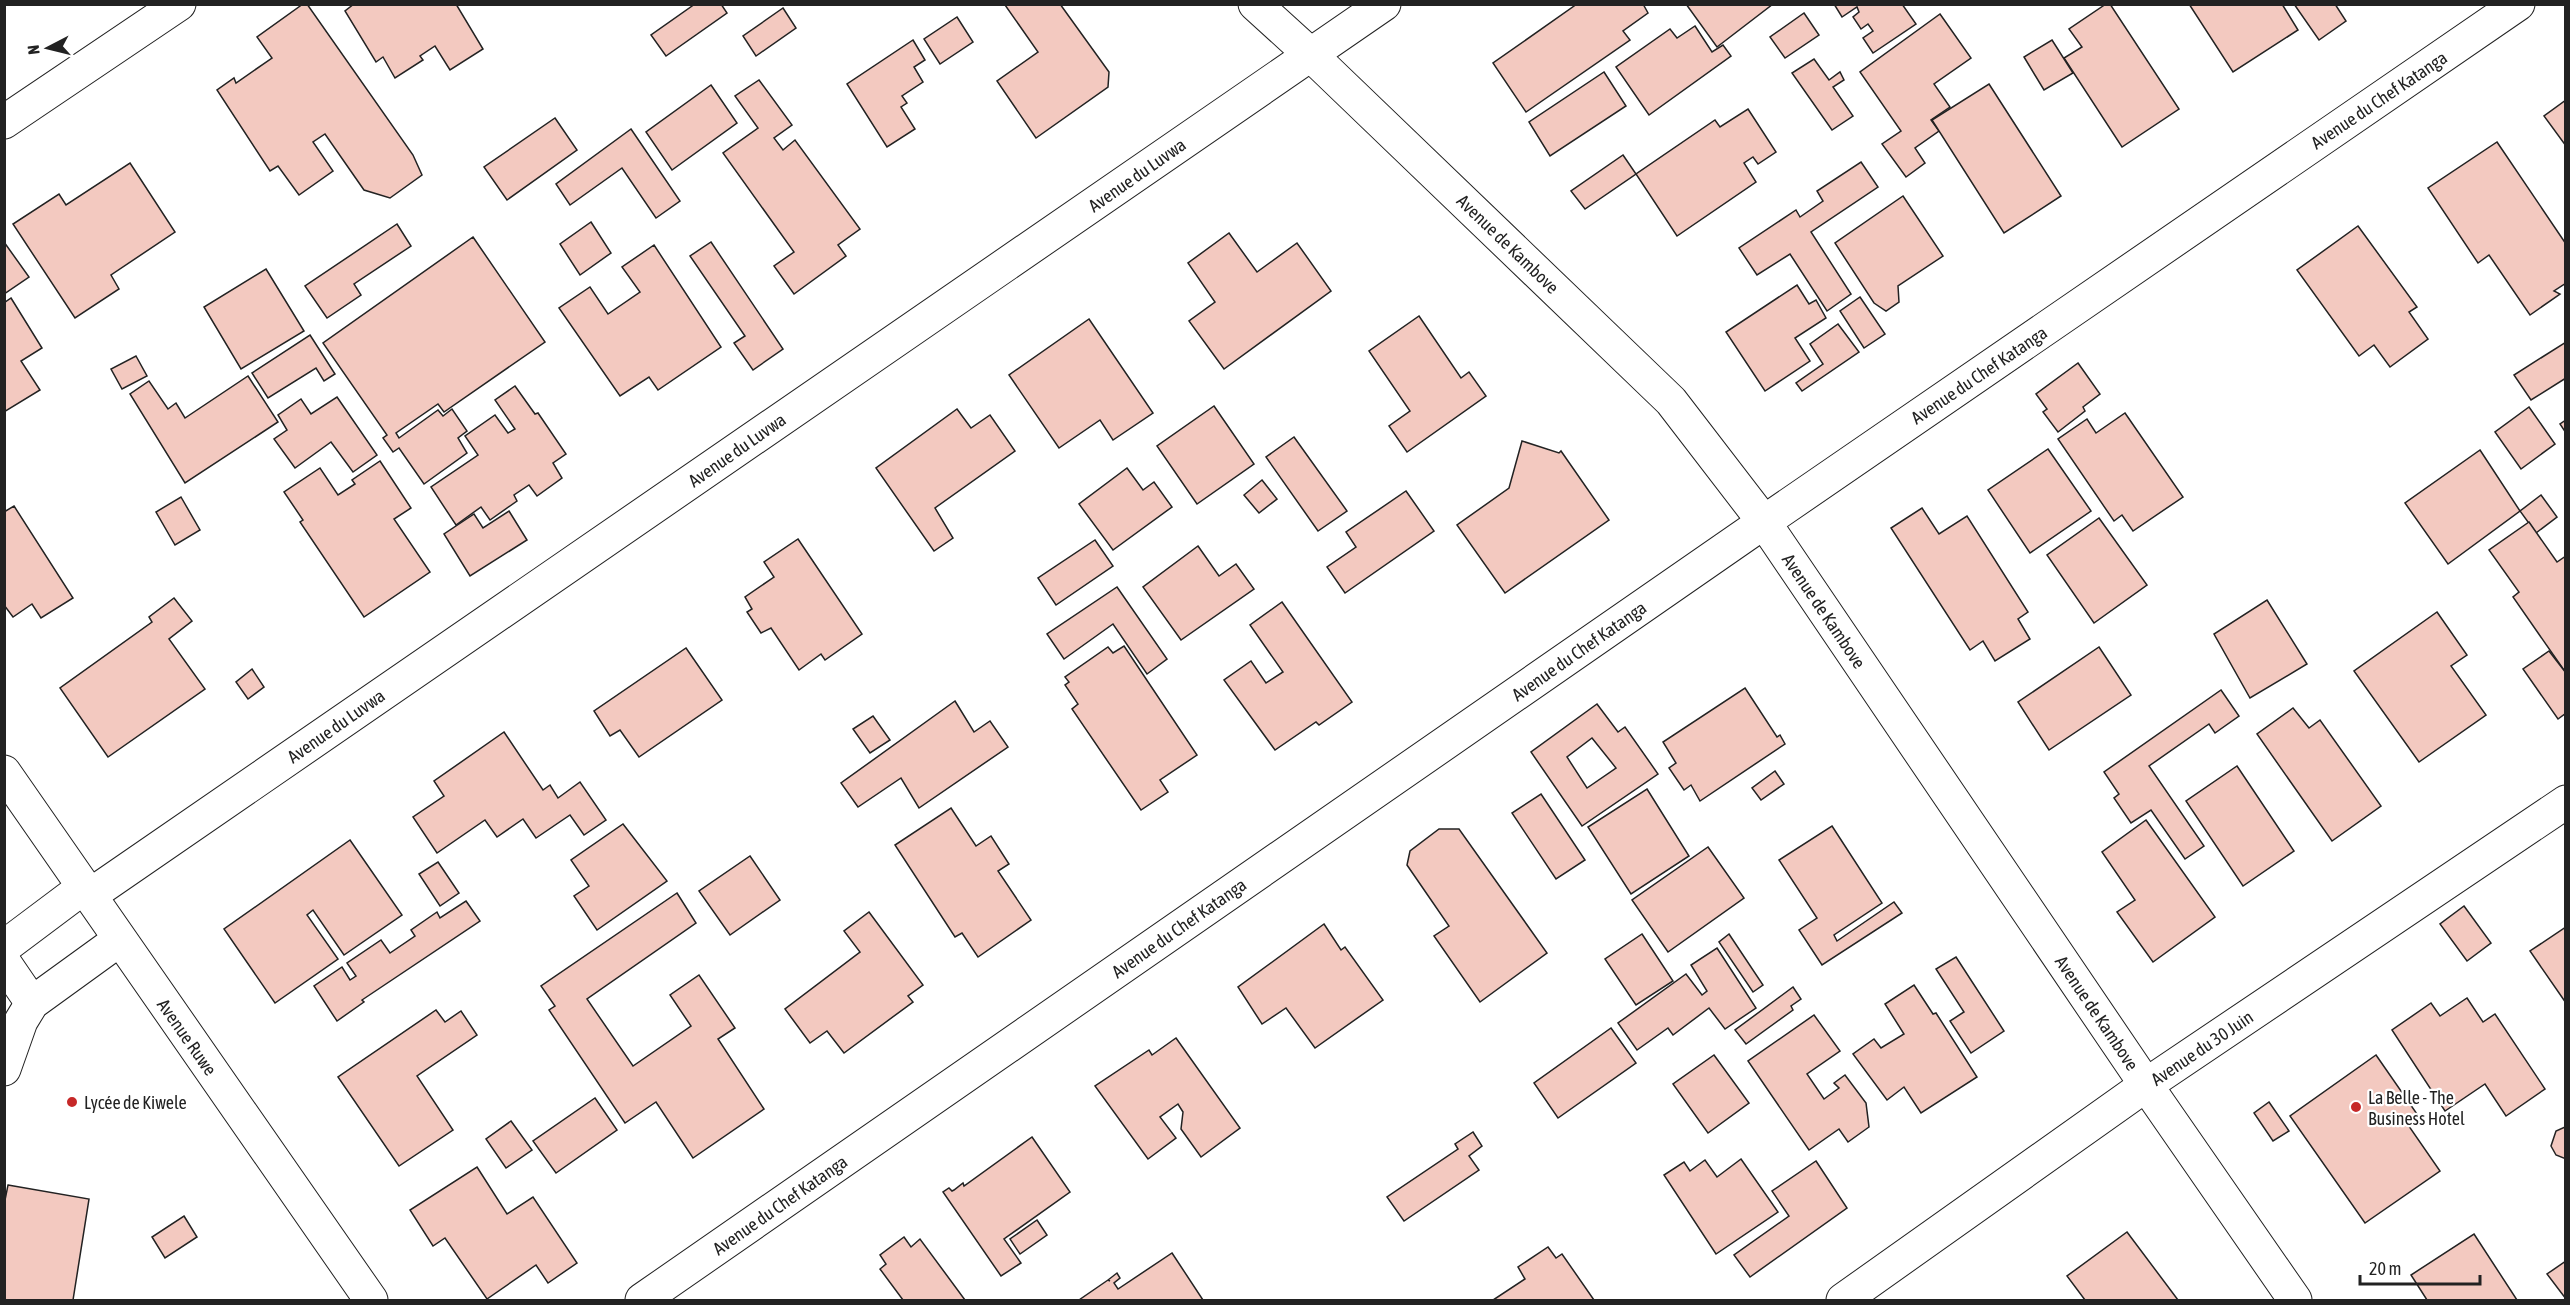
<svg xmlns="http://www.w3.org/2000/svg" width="2570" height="1305" viewBox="0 0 2570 1305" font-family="'Asap Condensed',sans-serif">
<rect width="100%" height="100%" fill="#fff"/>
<g fill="#f3c9c0" stroke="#222" stroke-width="1.5" fill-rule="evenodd">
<polygon points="303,4 307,4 413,155 422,175 390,198 364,190 325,134 313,142 333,171 299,195 278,166 270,171 217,90 234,78 236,83 272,58 257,37"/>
<polygon points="354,4 456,4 483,49 450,70 435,46 420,56 423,60 395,78 383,57 376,62 345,11"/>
<polygon points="695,4 721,4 727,13 666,56 651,35"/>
<polygon points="1060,4 1109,72 1108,87 1036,138 997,81 1038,52 1005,5"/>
<polygon points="1577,4 1643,4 1648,13 1623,31 1630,40 1526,112 1493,63"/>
<polygon points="1686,4 1773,4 1717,47"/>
<polygon points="1834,4 1902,4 1916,24 1873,53 1863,38 1873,31 1868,24 1861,29 1853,17 1859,12 1857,7 1842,17"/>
<polygon points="2106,4 2110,4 2179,109 2122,147 2064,58 2082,47 2069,29"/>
<polygon points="2189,4 2282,4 2298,30 2233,72"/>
<polygon points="2294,4 2335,4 2346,21 2319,40"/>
<polygon points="783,8 796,28 756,56 743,36"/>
<polygon points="1804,13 1819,35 1785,58 1770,37"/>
<polygon points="1940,14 1971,58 1934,84 1950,107 1931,120 1939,131 1915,148 1925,163 1906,177 1882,144 1901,131 1860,72"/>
<polygon points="957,17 973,42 940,64 924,39"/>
<polygon points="1695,26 1712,52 1723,45 1731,56 1649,115 1616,67 1670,29 1677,38"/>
<polygon points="913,40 925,60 914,67 923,82 902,96 907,103 901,107 915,129 887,147 847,84"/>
<polygon points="2052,40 2073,73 2044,90 2024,57"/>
<polygon points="1814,59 1829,80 1840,72 1844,80 1833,87 1853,116 1832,130 1792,73"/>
<polygon points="1604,72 1626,106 1550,156 1529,122"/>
<polygon points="759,80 792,125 774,138 783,150 795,140 860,229 838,245 846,256 794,294 774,266 794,252 723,153 758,128 735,96"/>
<polygon points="1989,84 2061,196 2004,233 1932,120"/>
<polygon points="711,85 737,123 672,170 646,132"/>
<polygon points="2566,100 2566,146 2544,116"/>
<polygon points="1748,109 1776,152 1758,164 1753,157 1744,163 1756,182 1677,236 1636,174 1715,120 1720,127"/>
<polygon points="555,118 577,150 507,200 484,167"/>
<polygon points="631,129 680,201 656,218 622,168 570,205 556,184"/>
<polygon points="2497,142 2566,244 2566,283 2554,291 2560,294 2530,315 2489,255 2478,263 2428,188"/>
<polygon points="1623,155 1636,174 1585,209 1571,191"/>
<polygon points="1861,162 1878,187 1811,232 1851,294 1827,311 1790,254 1757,275 1739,248 1796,210 1800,217 1823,201 1817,191"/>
<polygon points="130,163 175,232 111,275 119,289 75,318 13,224 59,194 66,205"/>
<polygon points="1903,196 1943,256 1898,286 1899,302 1886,311 1874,303 1835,243"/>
<polygon points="591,222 611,253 580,275 560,244"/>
<polygon points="397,224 411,246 354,284 361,295 327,318 305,286"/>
<polygon points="2358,226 2417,307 2409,312 2428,339 2390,367 2374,345 2359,356 2297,270"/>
<polygon points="1229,233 1257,272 1297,243 1331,291 1224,369 1189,321 1215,302 1188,263"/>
<polygon points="473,237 545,342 444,412 438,404 396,433 399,438 438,410 443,416 452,409 467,431 458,438 467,453 424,484 399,448 393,452 383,438 387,435 323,343"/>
<polygon points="4,242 29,277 4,294"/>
<polygon points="711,242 783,349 753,370 734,343 745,336 690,256"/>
<polygon points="654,245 721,347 658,390 649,377 620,396 559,308 590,287 608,314 640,292 622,267"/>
<polygon points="266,269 304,331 241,369 204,307"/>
<polygon points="1797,285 1809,304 1816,300 1826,318 1795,338 1810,361 1765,391 1726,332"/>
<polygon points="1860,297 1885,334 1864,348 1840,311"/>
<polygon points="11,298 42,348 21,361 40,390 4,412 4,303"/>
<polygon points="1419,316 1461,378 1469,372 1486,396 1407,452 1389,426 1410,411 1369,351"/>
<polygon points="1089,319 1153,413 1113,440 1100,420 1059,448 1009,375"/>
<polygon points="1838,324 1859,352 1802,391 1796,383 1823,364 1810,344"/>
<polygon points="310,335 335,374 324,381 316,368 268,398 252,373"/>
<polygon points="2566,342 2566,378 2531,400 2514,375"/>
<polygon points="136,356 147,376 122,389 111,369"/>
<polygon points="2078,363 2100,394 2083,407 2085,411 2058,432 2043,412 2047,409 2036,394"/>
<polygon points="248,376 278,422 185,483 130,394 149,381 168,409 176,403 185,418"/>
<polygon points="515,386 535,414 538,413 566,454 553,463 562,478 537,496 529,485 514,495 517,501 490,520 481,507 456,525 431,487 478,455 465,436 495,415 508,433 515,429 495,400"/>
<polygon points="337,397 377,455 353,472 331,442 295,468 274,439 287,430 278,415 301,399 311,414"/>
<polygon points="1214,406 1254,464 1197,504 1157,446"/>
<polygon points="2529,407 2555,444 2521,469 2495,432"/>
<polygon points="957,409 971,428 990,415 1015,451 935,508 953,538 934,551 876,468"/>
<polygon points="2125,413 2183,497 2133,531 2122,515 2114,521 2058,439 2087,419 2096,433"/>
<polygon points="2566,420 2566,433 2560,424"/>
<polygon points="1294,437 1347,511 1318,531 1266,457"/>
<polygon points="1522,441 1559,453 1561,451 1609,520 1505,593 1457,525 1509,488"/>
<polygon points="2048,449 2091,511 2030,553 1988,490"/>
<polygon points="2480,450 2520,511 2448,564 2405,503"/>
<polygon points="380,461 411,508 394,519 430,572 364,617 300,522 303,520 284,492 320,468 338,495 355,484 352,480"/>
<polygon points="1127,468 1143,490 1154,482 1172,507 1113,550 1079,504"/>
<polygon points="1262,480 1277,499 1259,513 1244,495"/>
<polygon points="1406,491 1434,531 1345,593 1327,567 1356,547 1346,532"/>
<polygon points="2541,495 2557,517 2536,533 2520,511"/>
<polygon points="181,497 200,530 175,545 156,512"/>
<polygon points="14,506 73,598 41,618 32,604 13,617 4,605 4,512"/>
<polygon points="1922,508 1939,534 1967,516 2028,612 2018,619 2030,639 1995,661 1983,641 1970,650 1891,528"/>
<polygon points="509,511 527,540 470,576 444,534 474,514 483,528"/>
<polygon points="2099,518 2147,585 2094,623 2047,555"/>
<polygon points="2529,522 2557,562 2566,556 2566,673 2513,597 2519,592 2489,550"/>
<polygon points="798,539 862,634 825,660 821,654 799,670 771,628 761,633 747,612 752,609 745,597 774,577 764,562"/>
<polygon points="1095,540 1113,566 1056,605 1038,578"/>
<polygon points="1198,546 1219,576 1236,564 1254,589 1181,640 1143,587"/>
<polygon points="1117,587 1167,659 1147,674 1113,624 1064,659 1047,634"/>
<polygon points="174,598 192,621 169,639 205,689 108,757 60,688 152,622 149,617"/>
<polygon points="2267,600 2307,664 2250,698 2214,634"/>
<polygon points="1282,602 1352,702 1319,725 1316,722 1275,750 1224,680 1251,661 1266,683 1283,672 1250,625"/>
<polygon points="2437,612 2467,655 2451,666 2486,715 2419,762 2354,671"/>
<polygon points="1124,646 1197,755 1160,780 1168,792 1141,810 1072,709 1078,704 1065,685 1069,682 1065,677 1108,647 1113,653"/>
<polygon points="2099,647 2131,695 2049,750 2018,702"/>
<polygon points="686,648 722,700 639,757 620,730 610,736 594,711"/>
<polygon points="2549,651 2566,673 2566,713 2558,719 2523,669"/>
<polygon points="252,669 264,687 248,699 236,682"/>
<polygon points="1745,688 1777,737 1780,735 1785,744 1700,801 1691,785 1684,790 1669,768 1676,763 1663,742"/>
<polygon points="2221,690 2239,716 2215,733 2209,724 2149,766 2204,846 2185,859 2151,810 2131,823 2114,798 2119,794 2104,772"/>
<polygon points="955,701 974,732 990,721 1008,747 919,808 901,778 858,807 841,783"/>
<path d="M1597,704L1618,732L1625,727L1658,774L1582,826L1531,752ZM1592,738L1616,768L1587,788L1567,757Z"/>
<polygon points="2293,708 2309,728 2320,720 2381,806 2332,841 2257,734"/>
<polygon points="873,716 890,740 870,753 853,729"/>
<polygon points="504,732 543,790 550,785 558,798 580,782 606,820 584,835 570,815 536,838 523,819 497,837 485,820 437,853 413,817 444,796 434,781"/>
<polygon points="2237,766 2294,851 2243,886 2186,801"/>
<polygon points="1775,771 1784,784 1761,800 1752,788"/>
<polygon points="1647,789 1689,856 1631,894 1588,827"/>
<polygon points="1541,794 1585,860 1556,879 1512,813"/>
<polygon points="951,808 976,846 991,836 1009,864 998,871 1031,920 978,957 962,933 955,937 895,845"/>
<polygon points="2146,820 2215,917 2153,962 2117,912 2135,900 2102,852"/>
<polygon points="623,824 667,881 597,930 574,896 589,886 571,860"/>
<polygon points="1832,826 1882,903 1834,935 1837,941 1894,902 1902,913 1822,965 1799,930 1817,918 1779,860"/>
<polygon points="1439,829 1459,829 1547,953 1480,1002 1434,936 1449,926 1407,865 1410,851"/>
<polygon points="350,840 402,915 344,955 313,910 307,915 338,959 275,1003 224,929"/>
<polygon points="1708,847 1744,898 1668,952 1632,900"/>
<polygon points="750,856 780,900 730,935 699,891"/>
<polygon points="438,862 459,893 440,906 419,874"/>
<polygon points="677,893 696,923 587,999 633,1066 691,1026 670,995 699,975 735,1028 718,1039 764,1109 693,1158 656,1102 625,1123 549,1010 555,1006 541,986"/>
<polygon points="466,901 480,921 362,1000 364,1002 337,1021 314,986 342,967 350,980 356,976 347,963 381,940 390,953 415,936 411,930 437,912 440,918"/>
<polygon points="2464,906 2491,943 2467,961 2440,924"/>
<polygon points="869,912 923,985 908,996 913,1002 844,1053 827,1031 810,1043 785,1009 860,952 844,931"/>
<polygon points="1324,924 1341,950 1345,947 1383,1000 1315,1048 1286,1008 1262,1024 1238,987"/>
<polygon points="2566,927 2566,1003 2530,951"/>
<polygon points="1642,934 1673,981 1636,1005 1605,959"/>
<polygon points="1729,934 1763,985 1753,992 1719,942"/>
<polygon points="1717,948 1756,1008 1725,1029 1709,1008 1673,1035 1668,1028 1637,1050 1618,1023 1686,974 1702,995 1707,991 1691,965"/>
<polygon points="1956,957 2004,1031 1971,1053 1950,1021 1964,1012 1936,969"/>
<polygon points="1914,985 1933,1014 1936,1013 1977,1077 1921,1113 1904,1087 1887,1100 1853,1054 1874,1039 1881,1048 1904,1034 1885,1004"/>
<polygon points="1793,987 1801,999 1791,1006 1793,1010 1746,1044 1735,1030"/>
<polygon points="2467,998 2483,1022 2495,1014 2545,1089 2506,1116 2485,1084 2445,1111 2392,1030 2431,1003 2440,1016"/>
<polygon points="436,1010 445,1022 461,1011 477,1035 417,1076 453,1130 399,1166 338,1077"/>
<polygon points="1814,1015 1840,1051 1807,1074 1824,1099 1839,1088 1834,1083 1845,1075 1866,1103 1869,1127 1848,1142 1839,1129 1809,1150 1748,1061"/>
<polygon points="1611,1028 1636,1063 1558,1118 1534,1083"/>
<polygon points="1176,1038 1240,1128 1201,1157 1181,1129 1183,1112 1178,1104 1160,1117 1176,1138 1148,1159 1095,1086 1149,1050 1152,1055"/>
<polygon points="1714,1055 1749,1103 1708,1133 1673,1084"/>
<polygon points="2376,1055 2417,1114 2406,1122 2440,1171 2365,1223 2290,1116"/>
<polygon points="595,1098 617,1130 556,1173 533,1141"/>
<polygon points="2269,1102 2289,1131 2273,1141 2254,1113"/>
<polygon points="511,1121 532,1150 506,1168 486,1139"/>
<polygon points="2565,1127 2566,1127 2566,1159 2556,1155 2551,1146 2556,1131"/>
<polygon points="1473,1132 1482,1146 1469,1156 1479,1170 1404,1221 1387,1197 1458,1149 1455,1144"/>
<polygon points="1032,1137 1070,1192 1004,1239 1021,1263 1001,1276 943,1192 949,1188 952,1191 954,1190 963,1183 964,1186"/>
<polygon points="1741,1159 1778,1212 1716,1254 1664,1175 1684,1162 1690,1171 1705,1160 1717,1177"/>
<polygon points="1816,1161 1847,1208 1750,1277 1734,1255 1789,1216 1772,1191"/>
<polygon points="477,1167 507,1214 533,1197 577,1263 548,1283 536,1265 487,1299 445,1238 433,1246 410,1210"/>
<polygon points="8,1185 89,1199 73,1300 4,1300 4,1205"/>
<polygon points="184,1216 197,1237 165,1258 152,1237"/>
<polygon points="1037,1220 1047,1235 1020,1254 1010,1239"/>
<polygon points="2127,1232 2178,1300 2085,1300 2067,1276"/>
<polygon points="2474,1234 2517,1300 2427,1300 2411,1275"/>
<polygon points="904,1237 911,1247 920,1239 965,1300 903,1300 880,1269 886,1264 880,1255"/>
<polygon points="1548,1247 1556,1258 1562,1254 1594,1300 1493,1300 1525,1279 1518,1267"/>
<polygon points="1172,1253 1203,1300 1079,1300 1108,1280 1110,1281 1108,1280 1117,1273 1120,1278 1114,1283 1118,1289"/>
<polygon points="2566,1261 2566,1299 2547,1274"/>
</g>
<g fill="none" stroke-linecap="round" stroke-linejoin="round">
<g stroke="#222" stroke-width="35">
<g id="minor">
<polyline points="1255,4 1311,55 1671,401 1764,522 2146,1085 2295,1300"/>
<polyline points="4,122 179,4"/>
<polyline points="4,772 371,1300"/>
<polyline points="89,896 1384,4"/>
<polyline points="4,947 84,887"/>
<polyline points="4,962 32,1003"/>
<polyline points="4,1069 21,1021 32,1003 119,940"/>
<polyline points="642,1300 1764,522 2518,4"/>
<polyline points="1843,1300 2146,1085 2566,802"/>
</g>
</g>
<use href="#minor" stroke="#fff" stroke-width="33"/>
</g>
<g fill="#c62828" stroke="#fff" stroke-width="2">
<circle cx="72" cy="1102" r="6"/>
<circle cx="2356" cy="1107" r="6"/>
</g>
<g text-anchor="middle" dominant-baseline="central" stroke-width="4.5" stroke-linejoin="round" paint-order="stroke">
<g font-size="18" fill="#222" stroke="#fff">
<text transform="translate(2379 100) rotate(-34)">Avenue du Chef Katanga</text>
<text transform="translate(1137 175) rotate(-35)">Avenue du Luvwa</text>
<text transform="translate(1508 244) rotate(44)">Avenue de Kambove</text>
<text transform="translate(1979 375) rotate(-34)">Avenue du Chef Katanga</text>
<text transform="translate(737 450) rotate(-35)">Avenue du Luvwa</text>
<text transform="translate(1824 611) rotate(56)">Avenue de Kambove</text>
<text transform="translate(1579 651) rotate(-35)">Avenue du Chef Katanga</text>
<text transform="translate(336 726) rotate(-35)">Avenue du Luvwa</text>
<text transform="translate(1179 928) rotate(-35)">Avenue du Chef Katanga</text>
<text transform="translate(2097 1013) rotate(56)">Avenue de Kambove</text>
<text transform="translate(187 1037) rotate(55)">Avenue Ruwe</text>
<text transform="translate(2202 1048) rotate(-34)">Avenue du 30 Juin</text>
<text transform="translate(780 1205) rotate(-35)">Avenue du Chef Katanga</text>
</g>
<g font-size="18" fill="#222" stroke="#fff" text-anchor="start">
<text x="2368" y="1097">La Belle - The<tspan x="2368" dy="21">Business Hotel</tspan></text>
<text x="84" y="1102">Lycée de Kiwele</text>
</g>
</g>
<rect width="2570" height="1305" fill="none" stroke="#222222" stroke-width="12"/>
<g transform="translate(48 48) rotate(263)" stroke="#ffffff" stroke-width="4.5" paint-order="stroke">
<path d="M0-4.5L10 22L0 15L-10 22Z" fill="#222222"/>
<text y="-9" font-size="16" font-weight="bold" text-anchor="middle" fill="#222222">N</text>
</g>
<path d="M2360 1275v9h120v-9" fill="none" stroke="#222222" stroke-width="3"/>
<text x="2369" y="1275" font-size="18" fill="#222222" stroke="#ffffff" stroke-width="4.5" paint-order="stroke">20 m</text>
</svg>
